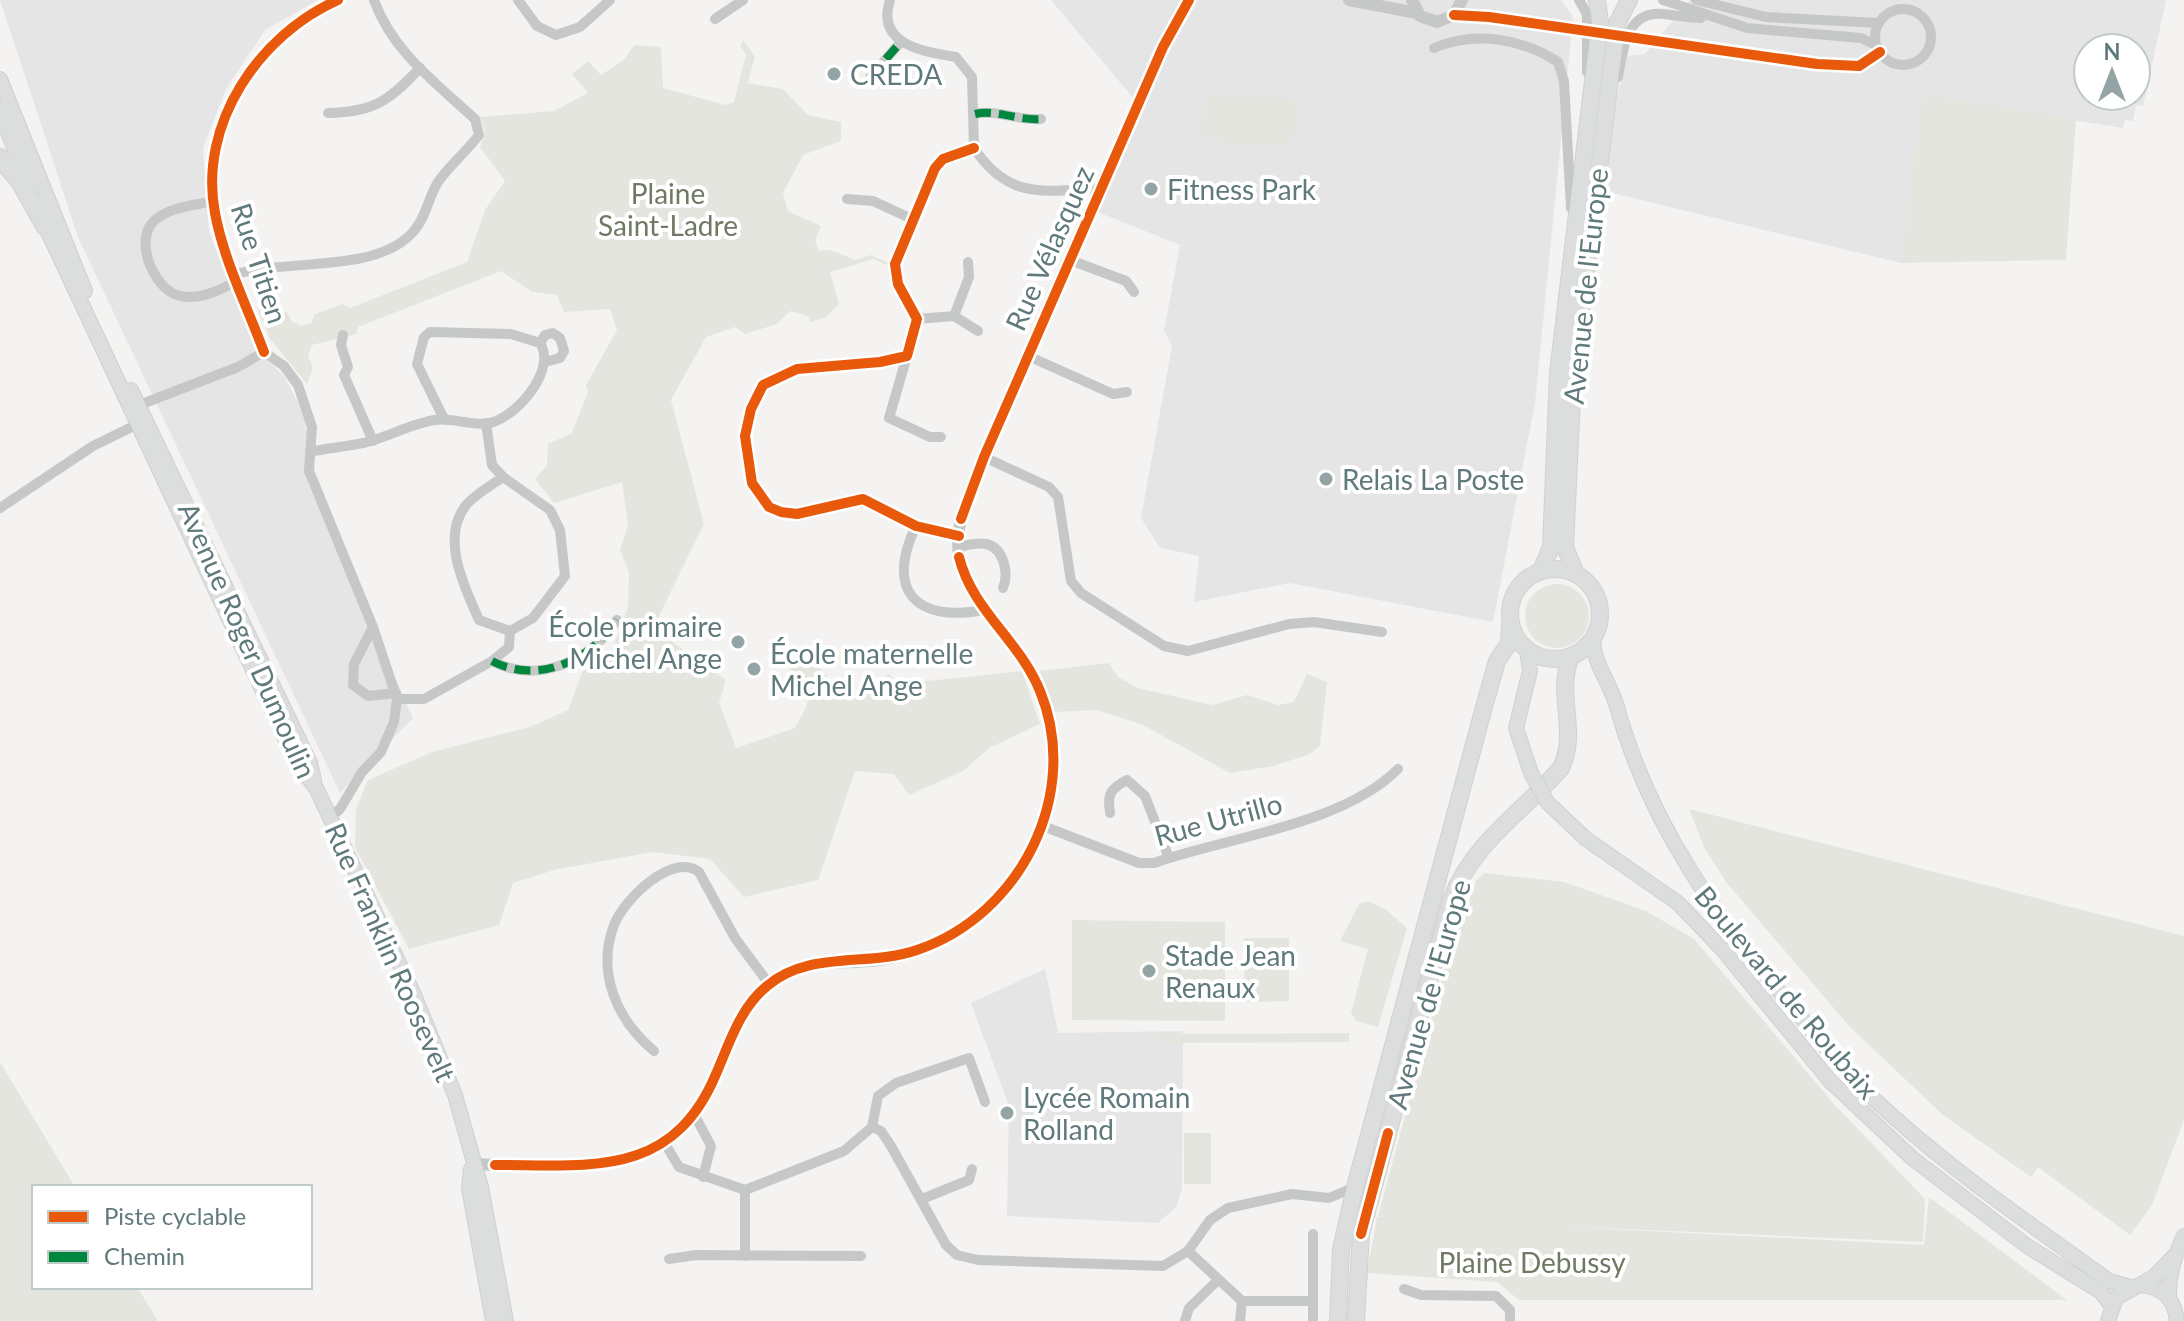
<svg xmlns="http://www.w3.org/2000/svg" width="2184" height="1321" viewBox="0 0 2184 1321" font-family="Lato,sans-serif">
<rect width="100%" height="100%" fill="#f4f3f2"/>
<g fill="#e4e5e4" fill-rule="evenodd">
<polygon points="0,0 318,0 265,30 226,89 203,148 209,232 258,352 284,376 304,414 308,440 308,482 413,718 340,793 78,237"/>
<polygon points="1051,0 1561,0 1573,17 1535,403 1493,622 1290,583 1194,602 1199,556 1160,548 1141,518 1172,346 1164,331 1180,245 1088,208 1134,99"/>
<path d="M1690,0H2166L2143,106L2136,105L2133,121L2125,120L2123,128L1922,96L1901,263L1600,190L1625,56L1645,54ZM2088,48H2136V96H2088Z"/>
<polygon points="1045,969 1058,1033 1183,1031 1182,1189 1176,1207 1158,1223 1007,1216 1009,1106 971,1003"/>
</g>
<g fill="#e5e5df">
<path d="M743,40L755,56L748,83L783,89L808,115L841,122V141L803,155L783,193L788,211L821,226L815,240L819,251L830,250L856,260L870,255L887,262L890,258L889,266L874,259L830,272L839,304L826,317L810,322L808,316L790,311L777,324L745,334L735,327L706,337L671,400L704,524L653,628L726,680L719,703L736,748L795,728C812,697 814,694 789,668L797,661L819,667L850,701L889,674L899,684L1022,671L1040,724L989,748L963,771L909,795L894,774L855,771L818,880L744,897L710,859L653,852L554,870L513,883L499,925L409,949L355,847L356,809L368,780L432,752L530,727L568,710L584,668L611,652L628,607L629,572L620,550L628,526L622,482L554,503L535,479L547,465L548,444L572,433L588,392L586,385L617,330L610,309L564,312L557,295L532,292L501,271L358,327L356,334L312,345L308,355L313,368L307,384L270,339L258,310L287,312L292,322L301,326L311,323L315,314L342,304L350,308L467,262L485,210L505,181L480,147L485,132L480,117L554,111L588,93L572,74L588,61L601,75L625,59L634,45L661,47L663,88L725,105L734,102L746,55L740,46Z"/>
<polygon points="1922,95 2076,119 2066,260 1901,263"/>
<polygon points="1207,97 1283,98 1298,102 1297,132 1280,146 1239,146 1199,135"/>
<circle cx="1557" cy="616" r="32"/>
<polygon points="1109,663 1118,677 1138,688 1212,705 1247,695 1278,705 1294,702 1307,674 1327,682 1320,746 1308,755 1273,766 1230,773 1143,725 1097,710 1054,712 1040,671"/>
<polygon points="1689,809 2184,936 2184,1120 2152,1205 2130,1235 2038,1167 2031,1177 1943,1115 1850,1027 1726,882 1704,847"/>
<polygon points="1484,873 1564,882 1646,911 1694,939 1834,1104 1925,1199 1923,1242 1552,1226 1924,1245 1929,1197 2067,1300 1519,1300 1497,1282 1367,1273 1377,1217 1384,1217 1378,1216 1443,975 1476,881"/>
<polygon points="1368,901 1385,909 1407,928 1378,1027 1356,1021 1351,1013 1368,949 1340,941 1359,904"/>
<polygon points="1072,920 1225,922 1225,1021 1072,1020"/>
<polygon points="1244,938 1289,938 1289,1001 1245,1002"/>
<polygon points="1349,1033 1349,1042 1156,1043 1156,1034"/>
<polygon points="0,1062 75,1187 34,1187 34,1287 137,1287 158,1321 0,1321"/>
<rect x="1184" y="1133" width="27" height="51"/>
</g>
<g fill="none" stroke-linecap="round" stroke-linejoin="round">
<g stroke="#ced0cf" stroke-width="16">
<g id="secondary">
<polyline points="0,79 85,291"/>
<polyline points="0,111 30,189"/>
<polyline points="42,219 296,762 316,788 414,995 455,1095 481,1187 506,1321"/>
<polyline points="131,390 310,763 314,780"/>
<path d="M1593,640C1594,665 1610,682 1617,707C1649,823 1716,917 1793,1008C1819,1039 1844,1071 1874,1099C1946,1167 2029,1223 2109,1281L2130,1287"/>
<polyline points="1527,650 1530,671 1516,728 1531,773"/>
<polyline points="1547,802 1586,839 1678,903 1722,949 1830,1081 1912,1158 2027,1246 2101,1292 2111,1305"/>
<polyline points="471,1169 469,1188 493,1321"/>
<path d="M2139,1285C2161,1286 2175,1299 2177,1321"/>
<path d="M2169,1298C2168,1275 2174,1256 2184,1236"/>
<polyline points="2108,1321 2116,1298 2154,1277 2175,1255"/>
</g>
</g>
<g stroke="#d0d1d0" stroke-width="18">
<g id="primary">
<circle cx="1555" cy="614" r="45"/>
<polyline points="1541,571 1551,547 1558,373 1600,22 1597,0"/>
<polyline points="1576,574 1565,547 1573,376 1617,24 1629,0"/>
<polyline points="1338,1321 1341,1249 1355,1187 1484,707 1497,661 1509,643 1510,626"/>
<path d="M1356,1321L1361,1234L1451,900C1473,842 1522,813 1561,768C1579,731 1555,694 1571,657"/>
</g>
</g>
<g stroke="#d0d0d0" stroke-width="20">
<polyline id="trunk" points="0,158 20,181 45,226"/>
</g>
<g stroke="#c6c8c8" stroke-width="10">
<polyline points="518,0 537,26 556,35 580,27 610,0"/>
<path d="M890,0C875,45 925,52 956,57L972,77L974,148"/>
<polyline points="1579,0 1587,14 1587,72"/>
<polyline points="1663,0 1747,28 1861,38 1876,45"/>
<polyline points="1696,0 1766,17 1879,23"/>
<circle cx="1903" cy="37" r="28"/>
<polyline points="715,19 743,0"/>
<path d="M1434,48C1475,31 1521,38 1558,62L1564,81L1571,208"/>
<polyline points="870,77 900,43"/>
<path d="M1618,77C1623,50 1626,10 1663,14C1676,15 1688,18 1701,18"/>
<path d="M328,113C374,112 389,101 420,68"/>
<path d="M975,114C996,109 1018,121 1041,119"/>
<path d="M974,148C1009,201 1045,191 1102,188"/>
<polyline points="847,199 873,201 912,219"/>
<path d="M213,201C193,206 172,206 155,220C133,239 153,287 177,295C197,302 219,290 236,282"/>
<polyline points="1070,260 1126,281 1134,292"/>
<path d="M234,275C285,258 376,274 413,232C426,218 428,198 438,182C449,166 466,152 479,135L475,119C436,83 392,51 374,0"/>
<polyline points="954,316 978,331"/>
<polyline points="917,319 954,316 969,277 968,262"/>
<polyline points="343,335 341,345 348,367 344,375 373,441"/>
<polyline points="540,343 545,335 553,333 560,338 564,351 560,358 545,362"/>
<polyline points="264,352 284,366 298,385 312,427 309,471 373,627 397,699 394,722 381,752 362,772 340,809 330,817"/>
<path d="M264,352C247,306 224,261 215,213C198,124 259,35 338,0"/>
<polyline points="907,356 889,418 930,437 941,437"/>
<polyline points="1028,356 1113,394 1127,392"/>
<polyline points="134,407 238,367 264,352"/>
<path d="M486,423L492,465L503,477C492,485 477,493 467,504C439,537 465,588 479,620L510,631"/>
<path d="M310,452C330,447 351,447 371,441C392,435 413,423 435,420C455,417 477,429 496,421C521,411 556,369 540,343L511,334L430,332L424,337L417,364L444,419"/>
<polyline points="984,457 1049,487 1058,497 1071,581 1081,593 1164,646 1188,651 1289,624 1314,622 1382,632"/>
<polyline points="0,508 93,446 142,422"/>
<path d="M916,526C885,590 915,623 984,610"/>
<polyline points="959,536 916,526 863,499 797,514 781,512 769,507 752,483 745,436 751,409 763,385 797,369 880,362 907,356 917,319 898,284 895,264 935,168 943,159 974,148"/>
<path d="M959,547C967,545 977,542 986,544C1004,548 1009,573 1003,588"/>
<polyline points="373,627 354,664 353,685 368,696 396,693"/>
<path d="M492,661C537,685 591,661 617,620"/>
<polyline points="397,699 424,699 492,661 509,647 510,631 533,618 565,576 560,530 550,510 503,477"/>
<path d="M1110,813C1107,794 1110,789 1127,780L1145,796L1169,858"/>
<path d="M1043,826L1139,863H1154C1228,837 1342,825 1398,769"/>
<path d="M654,1051C617,1020 596,973 614,925C623,901 672,851 699,872L735,938L769,984"/>
<polyline points="693,1112 711,1146 703,1177"/>
<polyline points="872,1127 881,1131 891,1146 946,1245 957,1255 978,1260 1163,1266 1188,1251 1210,1220 1228,1208 1292,1194 1329,1198 1355,1187"/>
<polyline points="664,1142 679,1167 745,1190 844,1151 872,1127 878,1096 896,1083 969,1058 985,1102"/>
<polyline points="745,1190 745,1256"/>
<polyline points="922,1199 969,1180 972,1169"/>
<polyline points="1188,1251 1242,1301 1313,1301"/>
<polyline points="669,1259 696,1255 861,1256"/>
<polyline points="1404,1289 1421,1295 1496,1296 1510,1310 1510,1321"/>
<polyline points="1185,1321 1189,1308 1218,1280"/>
<polyline points="1240,1321 1242,1301"/>
<polyline points="1313,1321 1313,1234"/>
</g>
<g stroke="#c6c8c8" stroke-width="12">
<polyline points="1349,0 1417,13"/>
<polyline points="1412,0 1420,16 1437,22 1454,15 1462,0"/>
<path d="M472,1164C566,1166 668,1184 715,1078C729,1046 739,1008 768,985C799,959 834,964 871,961C954,952 1029,889 1048,808C1060,759 1052,699 1022,657C1000,625 965,598 959,556C954,522 971,488 984,457L1163,47L1189,0"/>
</g>
<use href="#secondary" stroke="#dcdede" stroke-width="14"/>
<use href="#primary" stroke="#dcdede" stroke-width="16"/>
<use href="#trunk" stroke="#dcdede" stroke-width="18"/>
<g stroke="#ced0cf" stroke-width="16" stroke-linecap="butt">
<polyline id="secondary-bridge" points="1531,773 1547,802"/>
</g>
<use href="#secondary-bridge" stroke="#dcdede" stroke-width="14"/>
<g stroke="#00873e" stroke-width="8" stroke-dasharray="16 8" stroke-linecap="butt">
<polyline points="870,77 900,43"/>
<path d="M975,114C996,109 1018,121 1041,119"/>
<path d="M492,661C537,685 591,661 617,620"/>
</g>
<g stroke="#fff" stroke-width="15">
<g id="cycleway">
<polyline points="1454,15 1489,17 1817,64 1859,66 1880,52"/>
<path d="M264,352C247,306 224,261 215,213C198,124 259,35 338,0"/>
<polyline points="961,519 984,457 1163,47 1189,0"/>
<polyline points="959,536 916,526 863,499 797,514 781,512 769,507 752,483 745,436 751,409 763,385 797,369 880,362 907,356 917,319 898,284 895,264 935,168 943,159 974,148"/>
<path d="M495,1165C589,1165 672,1179 716,1074C730,1042 740,1008 767,986C809,950 868,967 917,950C1021,915 1082,793 1040,691C1020,641 972,610 959,557"/>
<polyline points="1361,1234 1388,1133"/>
</g>
</g>
<use href="#cycleway" stroke="#e8590c" stroke-width="10"/>
</g>
<g fill="#94a4a5" stroke="#fff" stroke-width="3">
<circle cx="834" cy="74" r="8"/>
<circle cx="1151" cy="189" r="8"/>
<circle cx="1326" cy="479" r="8"/>
<circle cx="738" cy="642" r="8"/>
<circle cx="754" cy="669" r="8"/>
<circle cx="1149" cy="971" r="8"/>
<circle cx="1007" cy="1113" r="8"/>
</g>
<g text-anchor="middle" dominant-baseline="central" stroke-width="8" stroke-linejoin="round" paint-order="stroke">
<g font-size="28" fill="#607a7c" stroke="#fff" text-anchor="start">
<text x="850" y="74">CREDA</text>
<text x="1167" y="189">Fitness Park</text>
<text x="1342" y="479">Relais La Poste</text>
<text x="722" y="626" text-anchor="end">École primaire<tspan x="722" dy="32">Michel Ange</tspan></text>
<text x="770" y="653">École maternelle<tspan x="770" dy="32">Michel Ange</tspan></text>
<text x="1165" y="955">Stade Jean<tspan x="1165" dy="32">Renaux</tspan></text>
<text x="1023" y="1097">Lycée Romain<tspan x="1023" dy="32">Rolland</tspan></text>
</g>
<g font-size="28" fill="#707963" stroke="#fff">
<text x="668" y="193">Plaine<tspan x="668" dy="32">Saint-Ladre</tspan></text>
<text x="1532" y="1262">Plaine Debussy</text>
</g>
<g font-size="28" fill="#607a7c" stroke="#fff">
<text transform="translate(1049 248) rotate(-66)">Rue Vélasquez</text>
<text transform="translate(260 263) rotate(72)">Rue Titien</text>
<text transform="translate(1585 286) rotate(-84)">Avenue de l'Europe</text>
<text transform="translate(248 640) rotate(66)">Avenue Roger Dumoulin</text>
<text transform="translate(1218 819) rotate(-15)">Rue Utrillo</text>
<text transform="translate(391 952) rotate(66)">Rue Franklin Roosevelt</text>
<text transform="translate(1787 992) rotate(50)">Boulevard de Roubaix</text>
<text transform="translate(1428 994) rotate(-74)">Avenue de l'Europe</text>
</g>
</g>
<rect x="32" y="1185" width="280" height="104" fill="#ffffff" stroke="#bfcacb" stroke-width="2"/>
<rect x="48" y="1211" width="40" height="12" fill="#e8590c" stroke="#bfcacb" stroke-width="2"/>
<text x="104" y="1225" font-size="24" fill="#607a7c">Piste cyclable</text>
<rect x="48" y="1251" width="40" height="12" fill="#00873e" stroke="#bfcacb" stroke-width="2"/>
<text x="104" y="1265" font-size="24" fill="#607a7c">Chemin</text>
<g transform="translate(2112 72)"><circle r="38" fill="#ffffff" stroke="#bfcacb" stroke-width="2"/>
<path d="M0-6L14 30L0 20L-14 30Z" fill="#94a4a5"/>
<text y="-12" font-size="22" font-weight="bold" text-anchor="middle" fill="#607a7c">N</text>
</g>
</svg>
